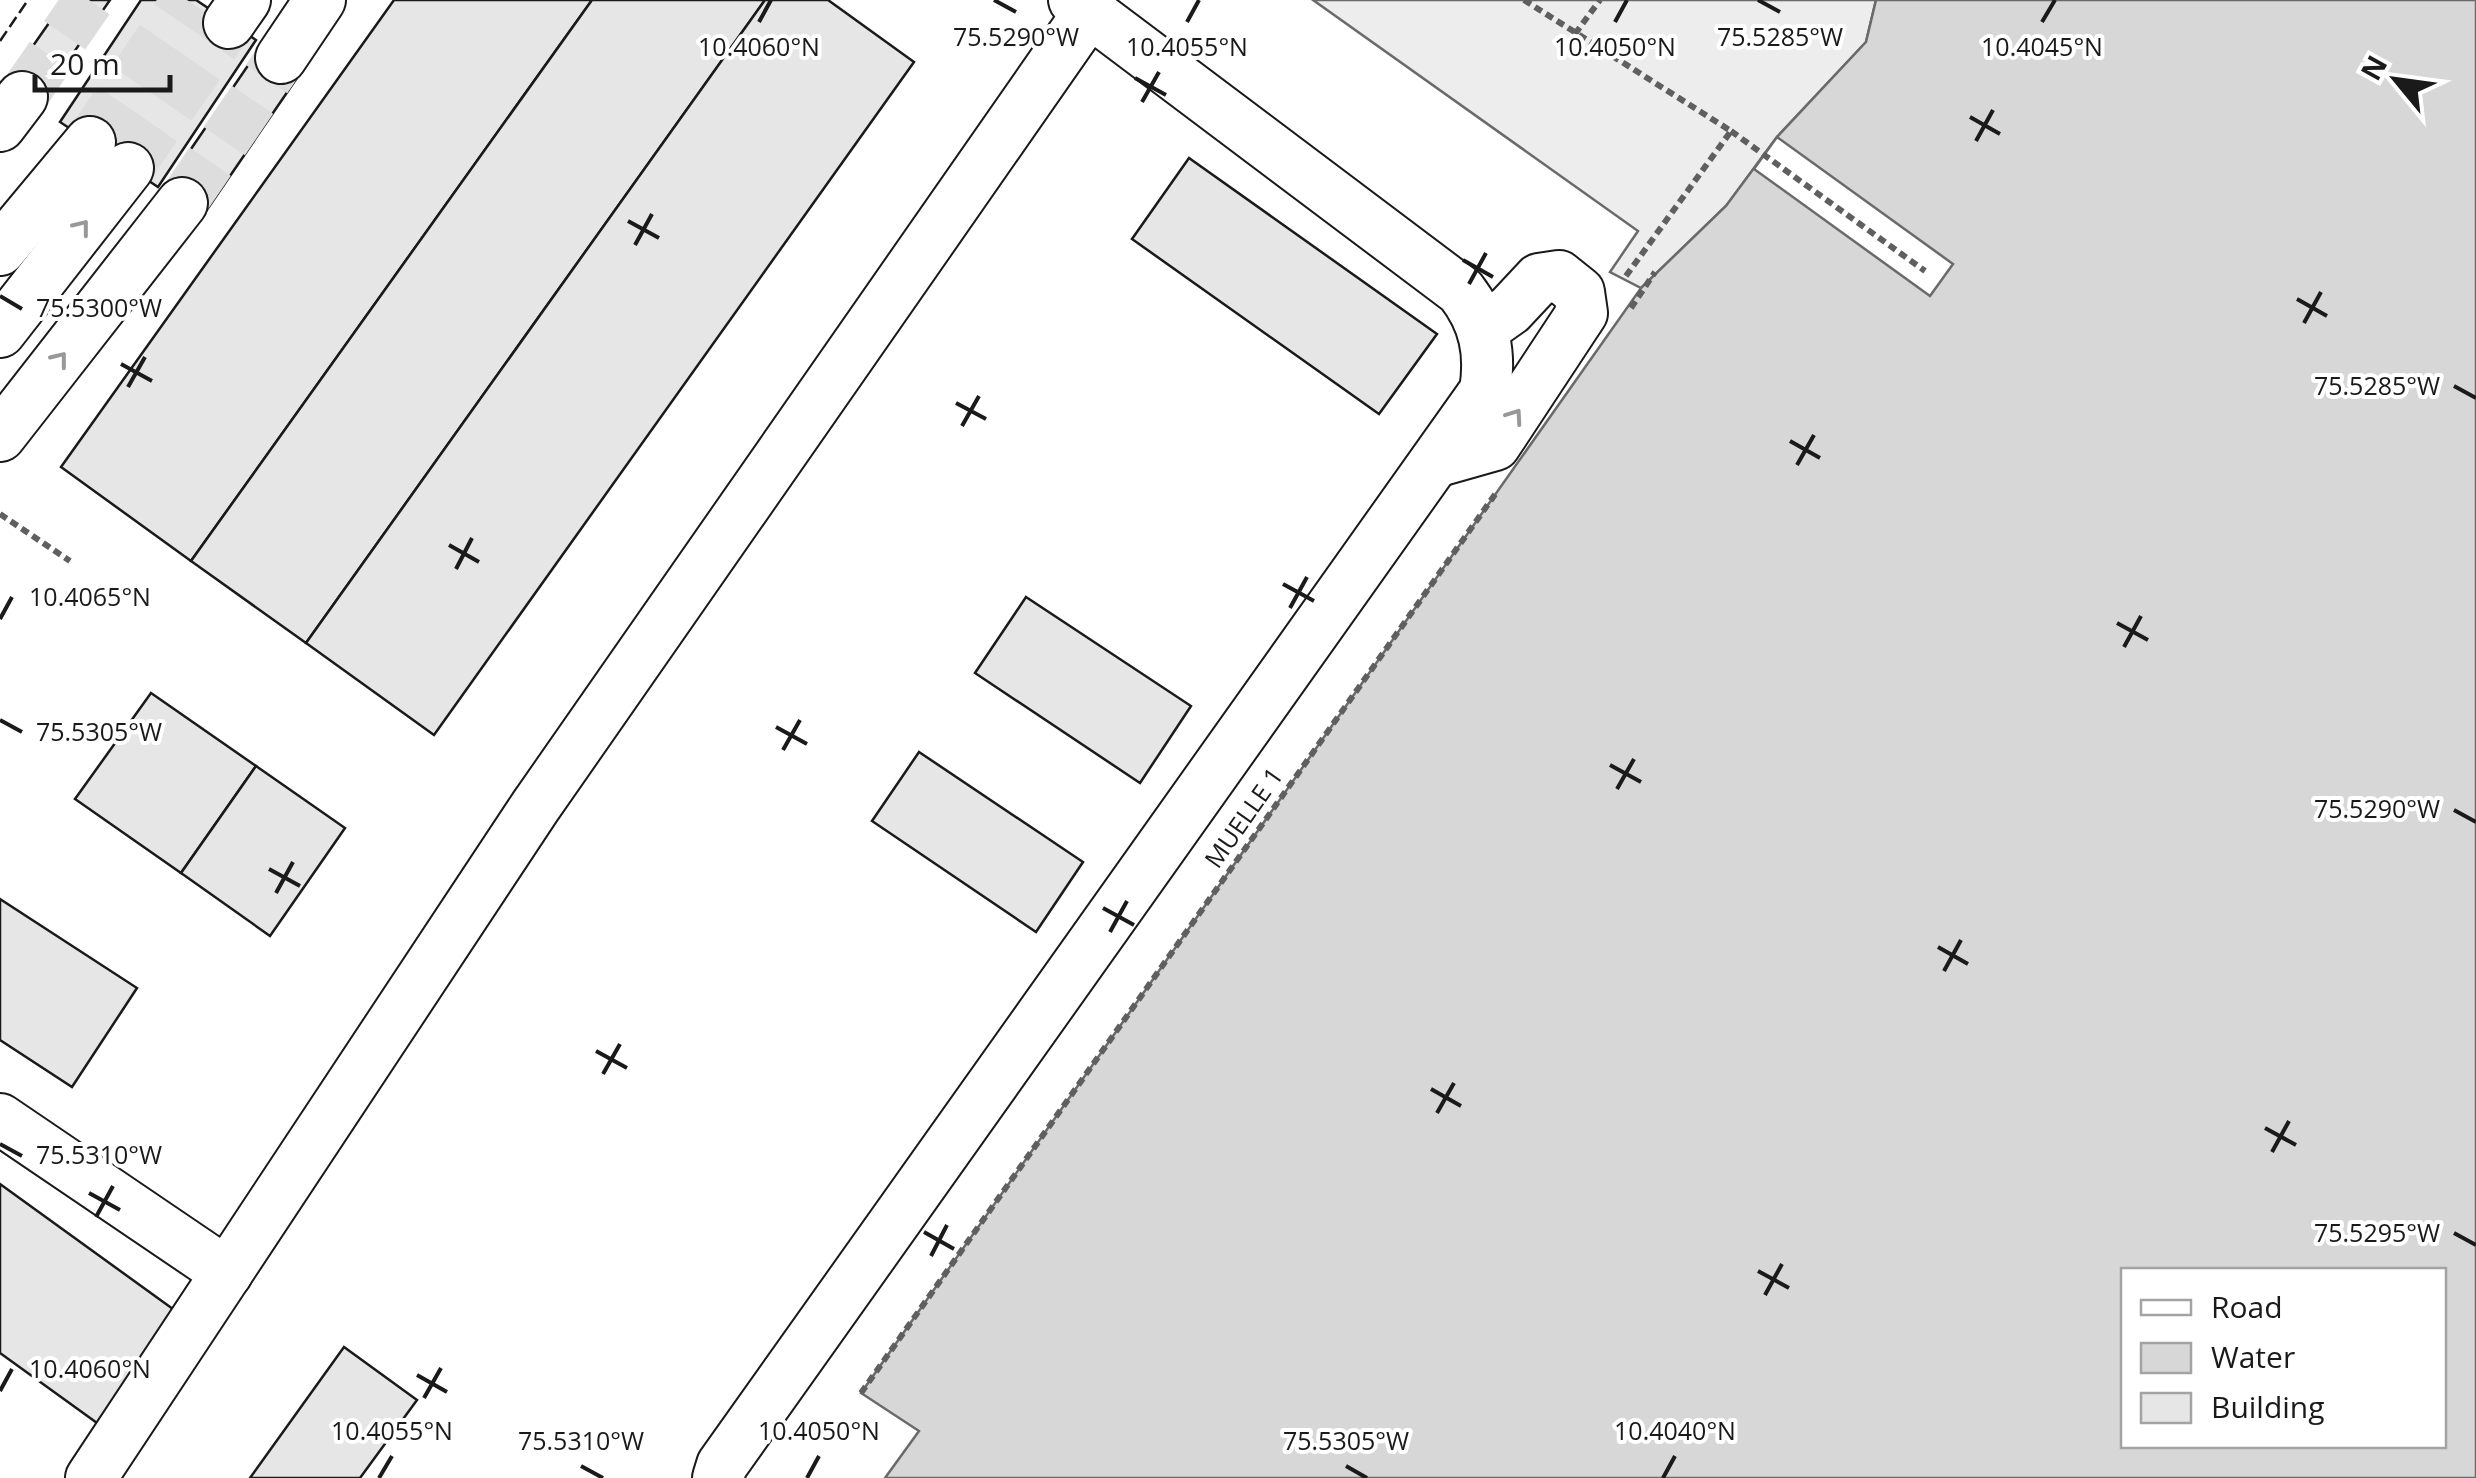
<svg xmlns="http://www.w3.org/2000/svg" width="2476" height="1478" viewBox="0 0 2476 1478" font-family="'Open Sans',sans-serif">
<rect width="100%" height="100%" fill="#fff"/>
<polygon fill="#ededed" stroke="#6a6a6a" stroke-width="2.5" points="1313,0 1876,0 1866,42 1777,137 1726,206 1641,288 1610,272 1638,231"/>
<path fill="#d7d7d7" stroke="#6a6a6a" stroke-width="2.5" fill-rule="evenodd" d="M1876,0H2476V1478H885L919,1431L861,1393L1641,288L1726,206L1777,137L1866,42ZM2124,1270H2444V1446H2124Z"/>
<polygon fill="#fff" stroke="#6a6a6a" stroke-width="2.5" points="1777,137 1953,264 1930,296 1754,169"/>
<g fill="#e6e6e6" stroke="#1a1a1a" stroke-width="2.5">
<polygon points="65,0 110,0 36,107 5,86"/>
<polygon points="141,0 196,0 256,40 158,187 60,122"/>
<polygon points="394,0 592,0 191,561 61,467"/>
<polygon points="592,0 765,0 306,643 191,561"/>
<polygon points="765,0 828,0 914,62 434,735 306,643"/>
<polygon points="262,45 301,72 202,217 163,190"/>
<polygon points="1189,158 1437,334 1379,414 1132,239"/>
<polygon points="1026,597 1191,706 1140,783 975,673"/>
<polygon points="151,693 256,766 181,873 75,799"/>
<polygon points="919,752 1083,862 1036,932 872,821"/>
<polygon points="256,766 345,828 270,936 181,873"/>
<polygon points="0,899 137,988 72,1087 0,1040"/>
<polygon points="0,1184 184,1317 104,1428 0,1353"/>
<polygon points="344,1347 417,1400 360,1478 250,1478"/>
</g>
<g fill="none" stroke-linecap="round" stroke-linejoin="round">
<g stroke="#ddd" stroke-width="50" stroke-dasharray="50 25" stroke-linecap="butt">
<polyline points="22,97 89,0"/>
<polyline points="90,142 187,0"/>
<polyline points="128,168 229,23"/>
<polyline points="182,203 281,58"/>
</g>
<g stroke="#1a1a1a" stroke-width="54">
<g id="minor">
<polyline points="229,23 245,0"/>
<polyline points="281,58 320,0"/>
<polyline points="0,126 22,97"/>
<polyline points="0,250 90,142"/>
<polyline points="0,332 128,168"/>
<polyline points="0,436 182,203"/>
<polyline points="1435,462 1495,445 1582,313 1579,292 1559,276 1539,279 1510,310 1483,329"/>
<polyline points="0,1119 227,1273"/>
<polyline points="91,1478 535,807 1089,12"/>
<path d="M718,1478L722,1465L1485,391C1491,353 1485,322 1461,291L1074,0"/>
</g>
</g>
<g stroke="#5f5f5f" stroke-width="6" stroke-dasharray="8 5" stroke-linecap="butt">
<polyline points="1524,0 1731,131 1623,280"/>
<polyline points="1575,34 1600,0"/>
<polyline points="1731,131 1925,271"/>
<polyline points="1631,308 1655,272"/>
<polyline points="0,514 70,561"/>
<polyline points="861,1393 1496,493"/>
</g>
<use href="#minor" stroke="#fff" stroke-width="50"/>
<polyline stroke="#1a1a1a" stroke-width="2.5" stroke-dasharray="12 5" stroke-linecap="butt" points="0,41 28,0"/>
</g>
<defs><path id="oneway-chevron" d="M-2-3.5L2.5 0L-2 3.5" fill="none" stroke-width="1.6" stroke-linecap="round" stroke-linejoin="round" transform="scale(2.5)"/></defs>
<g stroke="#989898">
<use href="#oneway-chevron" transform="translate(82 227) rotate(-52)"/>
<use href="#oneway-chevron" transform="translate(60 359) rotate(-52)"/>
<use href="#oneway-chevron" transform="translate(1515 416) rotate(-55)"/>
</g>
<path fill="none" stroke="#1a1a1a" stroke-width="4" d="M994,0L1016,12M1758,0L1780,12M759,22L771,0M1187,22L1199,0M1615,22L1627,0M2042,22L2055,0M1135,78L1166,95M1142,102L1159,72M1970,117L2000,134M1976,141L1993,110M628,221L659,238M635,245L652,214M1463,260L1493,277M1469,284L1486,253M0,296L22,309M2297,299L2327,316M2304,323L2321,292M121,364L152,381M2454,386L2476,398M128,387L145,357M956,403L986,419M962,426L979,396M1790,441L1820,458M1797,465L1814,435M449,545L479,562M456,569L472,538M1283,584L1314,601M1290,608L1307,577M0,619L12,597M2117,623L2148,640M2124,647L2141,616M0,720L22,732M776,727L807,744M783,750L800,720M1610,765L1641,782M1617,789L1634,759M2454,810L2476,822M269,869L300,886M276,893L293,862M1103,908L1134,925M1110,932L1127,901M1938,947L1968,964M1944,971L1961,940M596,1051L627,1068M603,1074L620,1044M1431,1089L1461,1106M1437,1113L1454,1083M2265,1128L2296,1145M0,1144L22,1156M2272,1152L2289,1121M89,1193L120,1210M96,1217L113,1186M924,1232L954,1249M2454,1233L2476,1245M931,1256L947,1225M1758,1271L1789,1288M1765,1295L1782,1264M417,1375L447,1392M0,1391L12,1369M424,1398L441,1368M581,1466L603,1478M1346,1466L1367,1478M379,1478L392,1456M807,1478L819,1456M1663,1478L1675,1456"/>
<g text-anchor="middle" dominant-baseline="central" stroke-width="8" stroke-linejoin="round" paint-order="stroke">
<g font-size="25" fill="#1a1a1a" stroke="#fff">
<text transform="translate(1243 817) rotate(-55)">MUELLE 1</text>
</g>
</g>
<g font-size="25" text-anchor="middle" fill="#1a1a1a" stroke="#fff" stroke-width="8" stroke-linejoin="round" paint-order="stroke">
<text x="1780" y="46">75.5285°W</text>
<text x="1016" y="46">75.5290°W</text>
<text x="759" y="56">10.4060°N</text>
<text x="1187" y="56">10.4055°N</text>
<text x="1615" y="56">10.4050°N</text>
<text x="2042" y="56">10.4045°N</text>
<text x="99" y="317">75.5300°W</text>
<text x="2377" y="395">75.5285°W</text>
<text x="90" y="606">10.4065°N</text>
<text x="99" y="741">75.5305°W</text>
<text x="2377" y="818">75.5290°W</text>
<text x="99" y="1164">75.5310°W</text>
<text x="2377" y="1242">75.5295°W</text>
<text x="90" y="1378">10.4060°N</text>
<text x="392" y="1440">10.4055°N</text>
<text x="819" y="1440">10.4050°N</text>
<text x="1675" y="1440">10.4040°N</text>
<text x="581" y="1450">75.5310°W</text>
<text x="1346" y="1450">75.5305°W</text>
</g>
<rect x="2121" y="1268" width="325" height="180" fill="#ffffff" stroke="#a3a3a3" stroke-width="2.5"/>
<rect x="2141" y="1300" width="50" height="15" fill="#ffffff" stroke="#a3a3a3" stroke-width="2.5"/>
<text x="2211" y="1318" font-size="30" fill="#1a1a1a">Road</text>
<rect x="2141" y="1343" width="50" height="30" fill="#d7d7d7" stroke="#a3a3a3" stroke-width="2.5"/>
<text x="2211" y="1368" font-size="30" fill="#1a1a1a">Water</text>
<rect x="2141" y="1393" width="50" height="30" fill="#e6e6e6" stroke="#a3a3a3" stroke-width="2.5"/>
<text x="2211" y="1418" font-size="30" fill="#1a1a1a">Building</text>
<g transform="translate(2396 80) rotate(299)" stroke="#ffffff" stroke-width="8" paint-order="stroke">
<path d="M0-8L18 38L0 25L-18 38Z" fill="#1a1a1a"/>
<text y="-15" font-size="28" font-weight="bold" text-anchor="middle" fill="#1a1a1a">N</text>
</g>
<path d="M35 75v15h135v-15" fill="none" stroke="#1a1a1a" stroke-width="5"/>
<text x="50" y="75" font-size="30" fill="#1a1a1a" stroke="#ffffff" stroke-width="8" paint-order="stroke">20 m</text>
</svg>
